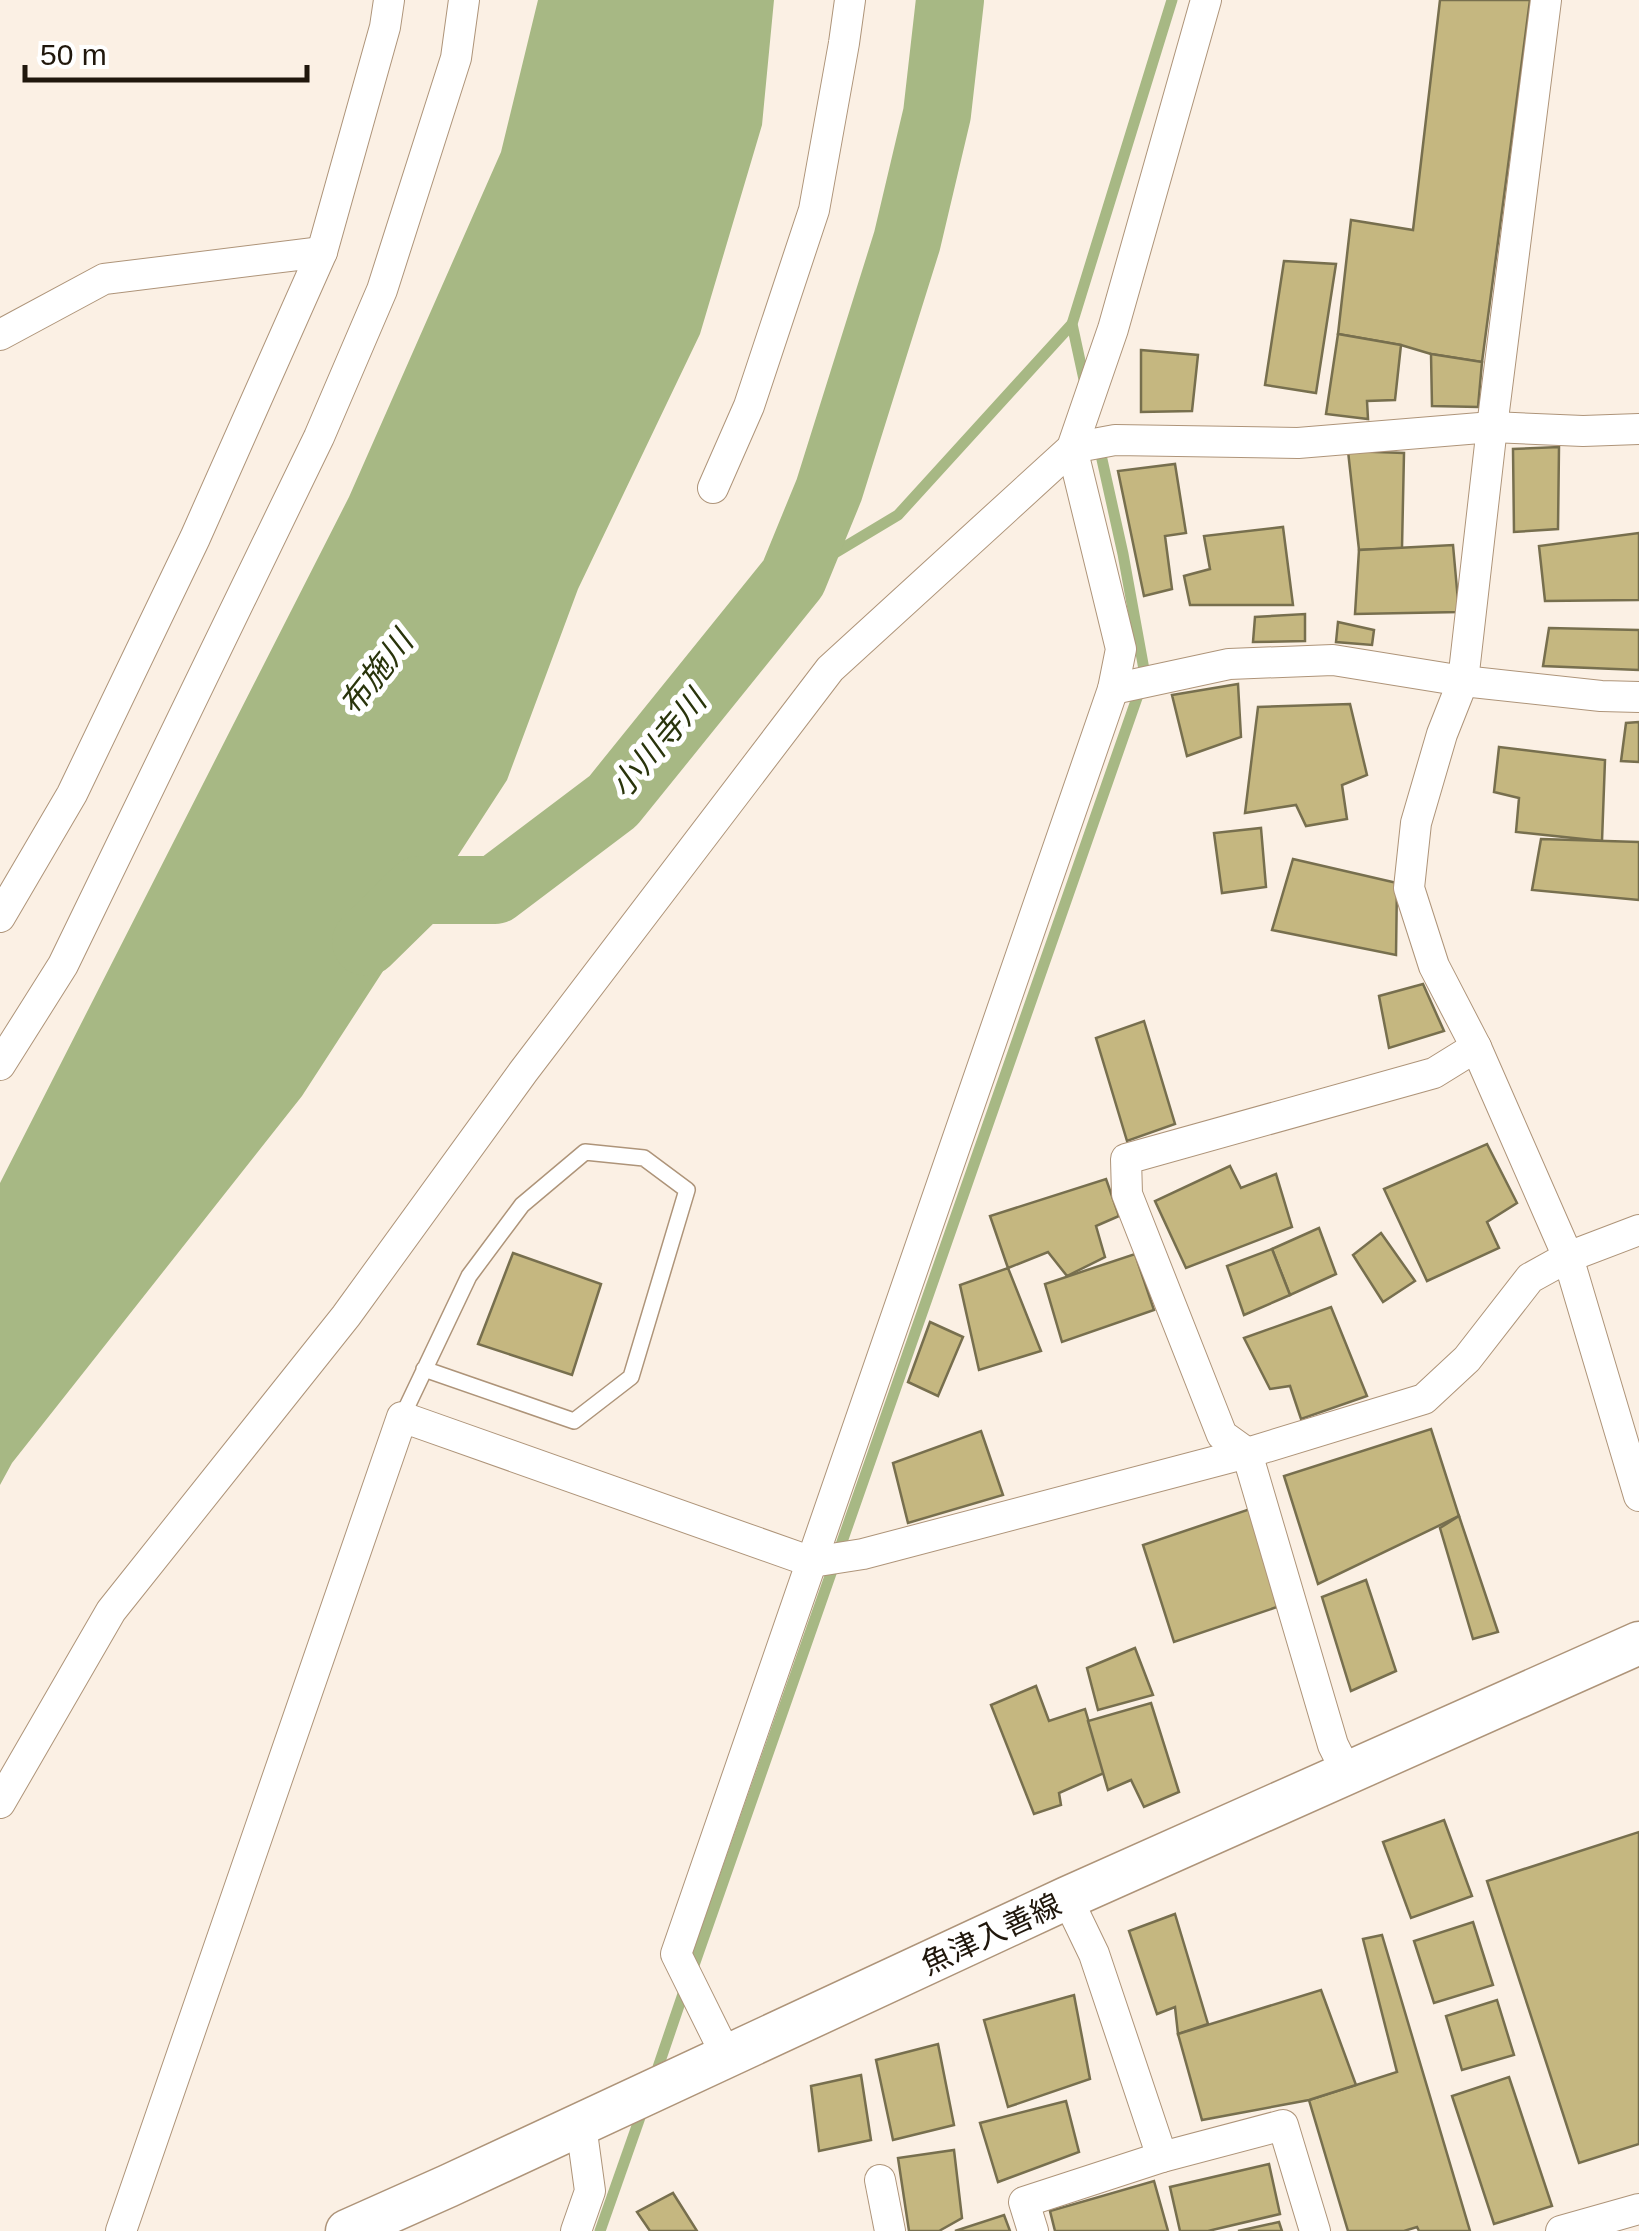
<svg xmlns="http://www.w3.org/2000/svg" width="1639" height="2231" viewBox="0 0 1639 2231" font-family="Arial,'Noto Sans JP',sans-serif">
<rect width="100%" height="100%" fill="#fbf0e4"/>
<polygon fill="#a7b884" points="538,0 774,0 762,125 700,334 578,589 507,780 302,1096 12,1463 0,1485 0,1183 349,497 501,152"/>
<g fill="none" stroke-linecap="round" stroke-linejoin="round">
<g stroke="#a7b884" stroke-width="11">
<polyline points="1085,384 1072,324 1172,0"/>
<polyline points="793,578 898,515 1072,324"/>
<polyline points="692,1971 1145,675 1123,554 1099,446"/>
<polyline points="654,2079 685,1988"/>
<polyline points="600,2231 644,2106"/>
</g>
<polyline stroke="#a7b884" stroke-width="68" points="366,942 419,890 495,890 613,801 793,578 829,490 907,241 937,114 950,0"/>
</g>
<g fill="#c5b780" stroke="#776f4e" stroke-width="2.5">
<polygon points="1440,0 1530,0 1482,362 1431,354 1401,345 1338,334 1351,220 1413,230"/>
<polygon points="1284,261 1336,264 1316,393 1265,385"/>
<polygon points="1338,334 1401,345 1395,400 1367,401 1368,419 1326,414"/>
<polygon points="1141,350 1198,355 1192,411 1141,412"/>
<polygon points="1431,354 1482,362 1478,407 1432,406"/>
<polygon points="1559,447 1558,529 1514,532 1513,449"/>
<polygon points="1348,451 1404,453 1402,548 1359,550"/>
<polygon points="1175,464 1186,533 1165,536 1172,589 1144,596 1118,471"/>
<polygon points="1283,527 1293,605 1190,605 1184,576 1210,569 1204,536"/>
<polygon points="1639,533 1639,600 1545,601 1539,546"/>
<polygon points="1453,545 1459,612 1355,614 1359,550"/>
<polygon points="1305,614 1305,641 1253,642 1255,617"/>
<polygon points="1338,622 1374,630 1372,645 1336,642"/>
<polygon points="1549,628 1639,630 1639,670 1543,666"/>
<polygon points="1238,684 1241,737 1187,756 1172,695"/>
<polygon points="1350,704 1367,775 1342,785 1347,819 1306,826 1296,805 1245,813 1258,707"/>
<polygon points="1639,722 1639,762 1621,761 1626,723"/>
<polygon points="1499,747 1605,760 1602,841 1516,832 1519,798 1494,792"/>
<polygon points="1261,828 1266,887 1222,893 1214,833"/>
<polygon points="1541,839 1639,842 1639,900 1532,890"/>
<polygon points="1293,859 1397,883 1396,955 1272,930"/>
<polygon points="1423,984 1444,1031 1389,1048 1379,996"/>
<polygon points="1144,1021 1175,1124 1127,1141 1096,1038"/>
<polygon points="1487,1144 1517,1203 1487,1222 1499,1248 1427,1281 1384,1189"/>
<polygon points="1230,1166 1241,1188 1276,1174 1292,1227 1186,1268 1155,1201"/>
<polygon points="1106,1179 1119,1216 1096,1226 1105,1257 1067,1276 1048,1252 1008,1268 990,1216"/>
<polygon points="1319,1228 1336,1274 1290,1295 1272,1249"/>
<polygon points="1381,1233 1415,1281 1383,1302 1353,1255"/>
<polygon points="1272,1249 1290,1295 1244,1315 1227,1266"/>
<polygon points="513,1253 601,1284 572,1375 478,1344"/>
<polygon points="1135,1254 1154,1310 1062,1342 1045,1284"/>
<polygon points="1008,1268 1041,1351 979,1370 960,1285"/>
<polygon points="1331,1307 1367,1396 1301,1419 1290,1386 1270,1389 1244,1338"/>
<polygon points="930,1322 963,1337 938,1396 908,1382"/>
<polygon points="1431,1429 1459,1516 1318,1584 1284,1476"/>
<polygon points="981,1431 1003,1495 908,1523 893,1463"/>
<polygon points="1253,1508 1277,1607 1174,1642 1143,1545"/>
<polygon points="1459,1516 1498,1632 1473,1639 1440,1528"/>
<polygon points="1366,1580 1396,1671 1351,1691 1322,1597"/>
<polygon points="1135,1648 1153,1695 1098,1710 1087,1668"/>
<polygon points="1036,1686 1049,1721 1085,1709 1104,1773 1059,1793 1061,1805 1034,1814 991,1705"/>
<polygon points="1151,1703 1179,1792 1144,1807 1131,1780 1108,1790 1088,1721"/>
<polygon points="1444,1820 1472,1896 1411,1918 1383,1842"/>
<polygon points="1639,1832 1639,2144 1579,2163 1487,1881"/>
<polygon points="1175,1914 1208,2024 1178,2034 1175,2007 1157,2014 1129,1931"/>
<polygon points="1473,1922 1493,1985 1434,2003 1414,1941"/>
<polygon points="1382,1935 1470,2231 1419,2231 1417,2227 1404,2231 1348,2231 1309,2100 1397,2072 1363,1939"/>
<polygon points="1321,1990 1356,2085 1309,2100 1202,2120 1178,2034"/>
<polygon points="1074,1995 1090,2079 1008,2107 984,2020"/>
<polygon points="1497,2000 1514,2055 1462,2070 1446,2016"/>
<polygon points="938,2044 954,2125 893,2140 876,2060"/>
<polygon points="861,2075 871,2140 819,2151 811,2086"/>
<polygon points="1509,2077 1552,2206 1494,2224 1452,2096"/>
<polygon points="1066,2101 1079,2152 998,2182 980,2123"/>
<polygon points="954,2150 962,2218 939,2231 909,2231 898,2158"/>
<polygon points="1269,2164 1280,2214 1208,2231 1180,2231 1170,2187"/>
<polygon points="1154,2181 1168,2231 1055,2231 1050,2211"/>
<polygon points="673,2193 697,2231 650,2231 637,2212"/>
<polygon points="1004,2215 1010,2231 955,2231"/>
<polygon points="1279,2222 1282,2231 1238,2231"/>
</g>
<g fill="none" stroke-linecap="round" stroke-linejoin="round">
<g stroke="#ae9479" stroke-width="18">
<polyline id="service" points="402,1417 469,1276 522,1205 585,1152 644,1158 687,1190 631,1377 574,1421 424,1369"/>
</g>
<g stroke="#ae9479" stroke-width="32">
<g id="minor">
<polyline points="322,252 385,27 389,0"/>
<polyline points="0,335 104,279 322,252 195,538 72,794 0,917"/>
<polyline points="1072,448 1115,440 1298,443 1492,427 1583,431 1639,429"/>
<polyline points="713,488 749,406 814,210 844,43 850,0"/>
<polyline points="1113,689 1229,664 1333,660 1463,681 1601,696 1639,697"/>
<polyline points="0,1065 63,965 319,437 382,290 456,58 464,0"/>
<polyline points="1639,1230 1568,1257 1639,1496"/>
<polyline points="1347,1773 1333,1745 1247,1453 1222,1435 1127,1194 1126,1159 1434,1073 1476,1047"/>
<polyline points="0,1803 111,1611 346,1316 523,1072 830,669 1072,448 1113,329 1206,0"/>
<polyline points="1067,1898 1094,1954 1162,2157 1283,2125 1315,2231"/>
<polyline points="727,2057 676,1954 1113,689 1121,649 1072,448"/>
<polyline points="880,2180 890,2231"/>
<polyline points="121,2231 402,1417 812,1562 863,1554 1247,1453 1424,1399 1467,1359 1530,1278 1568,1257 1476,1047 1434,966 1409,888 1416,823 1442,734 1463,681 1492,427 1546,0"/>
<polyline points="576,2231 590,2191 581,2125"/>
<polyline points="1033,2231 1024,2202 1162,2157"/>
<polyline points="1561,2231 1639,2209"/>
</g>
</g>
<g stroke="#ae9479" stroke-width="45">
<polyline id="secondary" points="347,2231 448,2186 1067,1898 1639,1643"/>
</g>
<use href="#service" stroke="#fff" stroke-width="15"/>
<use href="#minor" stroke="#fff" stroke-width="30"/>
<use href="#secondary" stroke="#fff" stroke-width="42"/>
</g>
<g text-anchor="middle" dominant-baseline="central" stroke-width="10" stroke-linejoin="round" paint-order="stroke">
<g font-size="30" fill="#20170c" stroke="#fff">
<text transform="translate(991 1934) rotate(-25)">魚津入善線</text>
</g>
<g font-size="32" font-style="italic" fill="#29340b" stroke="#fff">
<text transform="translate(376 673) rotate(-52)">布施川</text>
<text transform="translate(658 744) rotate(-50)">小川寺川</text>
</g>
</g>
<path d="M25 65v15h282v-15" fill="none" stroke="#20170c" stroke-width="5"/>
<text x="40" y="65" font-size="30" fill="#20170c" stroke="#ffffff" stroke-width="8" paint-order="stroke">50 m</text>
</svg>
